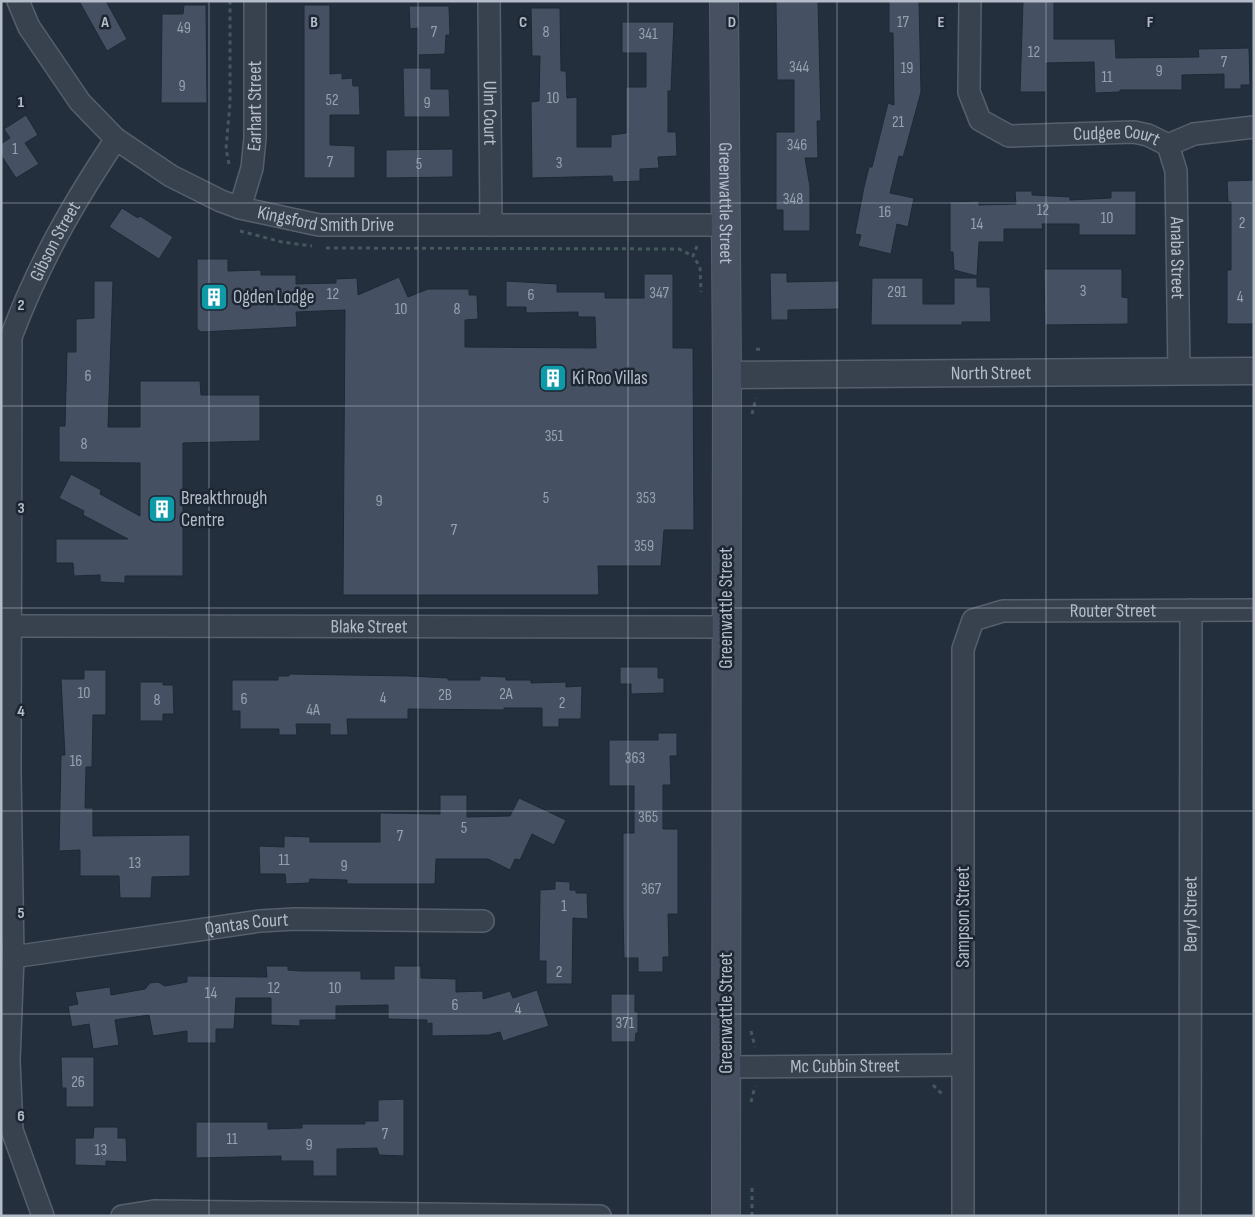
<svg xmlns="http://www.w3.org/2000/svg" width="1255" height="1217" viewBox="0 0 1255 1217" font-family="'Sofia Sans Condensed',sans-serif">
<rect width="100%" height="100%" fill="#242f3e"/>
<g fill="#455162" stroke="#1f2835">
<polygon points="79,1 106,1 127,39 107,51"/>
<polygon points="776,1 818,1 821,121 817,121 818,158 805,158 810,187 810,231 783,231 783,210 776,210 776,132 794,132 794,80 777,80"/>
<polygon points="889,1 919,1 921,92 906,147 903,157 899,156 890,193 914,198 908,227 897,224 891,254 858,246 861,235 855,234 864,187 869,167 872,167 888,103 894,105 893,33 889,33"/>
<polygon points="1023,1 1054,1 1054,39 1115,39 1116,58 1199,57 1198,49 1249,48 1250,85 1241,85 1241,89 1224,89 1224,74 1182,75 1182,90 1120,90 1120,92 1095,93 1094,62 1046,63 1046,92 1020,92"/>
<polygon points="184,5 206,5 207,103 161,103 162,14 183,14"/>
<polygon points="304,5 330,5 330,74 342,73 342,79 352,78 353,86 359,86 360,115 330,115 330,145 355,146 355,178 304,178"/>
<polygon points="409,6 449,6 450,35 446,35 445,54 418,55 418,28 410,29"/>
<polygon points="531,8 560,8 561,71 566,71 567,98 577,97 577,147 611,147 611,135 626,133 626,87 646,87 646,53 622,53 622,22 674,22 671,91 668,91 668,132 676,132 677,156 658,157 659,168 640,169 640,181 613,182 612,176 532,178 531,102 539,101 540,56 532,56"/>
<polygon points="403,68 431,68 431,89 449,89 450,117 404,117"/>
<polygon points="26,115 38,135 25,143 39,164 16,178 1,155 1,144 10,138 4,129"/>
<polygon points="453,149 453,177 386,178 386,150"/>
<polygon points="1254,180 1254,324 1227,324 1227,270 1231,270 1231,202 1228,202 1227,181"/>
<polygon points="1015,191 1032,191 1032,195 1070,197 1070,200 1111,198 1111,191 1136,191 1136,235 1079,235 1079,224 1042,224 1043,229 1004,229 1004,242 979,242 977,276 954,270 953,252 950,252 950,202 979,201 979,205 1016,204"/>
<polygon points="122,208 138,218 140,216 173,237 159,259 109,227"/>
<polygon points="197,259 228,259 228,271 261,270 261,275 296,275 296,284 336,283 336,279 357,278 358,295 399,277 408,297 428,289 469,289 469,295 477,295 478,319 465,320 465,347 596,348 595,317 578,317 578,312 526,313 526,307 506,307 506,281 557,284 557,292 605,292 605,298 644,298 644,274 673,274 673,348 693,348 694,530 664,530 661,566 598,566 599,595 343,595 345,310 296,312 297,327 201,332 197,329"/>
<polygon points="1044,269 1122,269 1122,297 1128,298 1128,324 1045,325"/>
<polygon points="770,273 787,273 787,282 839,281 839,309 788,310 788,320 771,320"/>
<polygon points="872,278 923,278 923,304 954,304 954,278 977,278 977,287 990,287 991,322 962,322 962,325 871,325"/>
<polygon points="94,281 113,281 108,427 140,427 140,381 200,381 201,395 260,395 260,441 183,443 183,576 125,576 125,583 100,582 100,575 74,576 73,563 56,563 56,539 128,539 83,515 84,511 59,498 71,474 101,490 100,494 140,516 140,463 59,462 59,426 65,426 67,352 76,352 76,319 94,318"/>
<polygon points="620,667 658,667 658,678 664,678 664,693 631,694 631,684 620,684"/>
<polygon points="84,670 106,670 106,715 93,715 92,767 86,767 85,808 93,808 93,836 190,835 190,876 152,877 151,898 120,898 119,876 80,876 80,850 59,851 61,755 65,755 61,679 84,679"/>
<polygon points="289,674 408,676 448,678 448,680 480,680 480,676 506,677 506,680 531,680 531,683 566,682 566,687 582,686 581,719 559,719 559,727 542,727 542,708 504,708 504,710 408,709 408,719 347,719 348,735 330,735 330,724 296,724 297,735 279,735 279,729 240,729 240,711 232,711 232,680 278,680 278,676 289,676"/>
<polygon points="140,682 163,682 163,685 173,685 174,714 163,714 163,721 140,721"/>
<polygon points="658,733 677,733 677,756 670,756 671,785 663,785 663,829 678,829 678,914 668,914 669,957 663,957 663,972 638,972 638,958 624,958 623,914 623,833 634,833 634,786 609,786 609,740 658,740"/>
<polygon points="440,795 467,795 467,817 510,816 519,798 566,820 554,845 532,834 520,860 515,859 510,870 488,859 436,859 435,884 347,884 347,880 310,879 309,883 286,884 285,874 260,874 259,846 284,847 284,836 310,837 310,842 380,842 380,813 440,814"/>
<polygon points="555,881 570,882 570,890 576,890 576,893 587,893 588,919 573,918 572,984 546,984 546,961 539,961 540,890 555,889"/>
<polygon points="266,966 288,966 288,970 300,971 361,971 361,979 394,979 394,966 421,966 421,978 456,979 456,992 483,991 483,999 510,991 513,998 537,990 549,1026 503,1041 500,1032 489,1035 432,1036 432,1023 427,1024 427,1020 388,1019 388,1005 336,1006 336,1020 300,1020 300,1026 271,1025 271,998 236,998 234,1029 216,1029 216,1043 187,1043 187,1031 153,1036 149,1015 115,1020 119,1045 93,1049 89,1024 72,1027 68,1006 78,1004 75,992 110,987 111,995 145,989 150,983 158,982 165,986 187,982 187,976 267,977"/>
<polygon points="611,994 635,994 635,1012 638,1012 638,1033 636,1033 635,1042 611,1042"/>
<polygon points="61,1057 94,1057 94,1107 66,1107 66,1088 62,1088"/>
<polygon points="404,1099 404,1156 379,1155 377,1148 337,1149 337,1176 313,1176 313,1161 281,1161 281,1156 196,1158 196,1122 268,1122 268,1129 302,1128 302,1124 365,1124 365,1121 378,1121 378,1100"/>
<polygon points="94,1127 118,1127 118,1138 126,1138 127,1162 106,1161 106,1166 75,1165 75,1138 93,1138"/>
</g>
<g fill="none" stroke-linecap="round" stroke-linejoin="round">
<g stroke="#565f6c" stroke-width="24">
<g id="minor">
<path id="s1" d="M18,1L29,27L80,102L116,139L171,176L221,201L240,208L319,225H724"/>
<path id="s2" d="M489,1L491,225"/>
<path id="s3" d="M970,1L969,92L980,120L1009,136L1134,132L1148,135L1168,145"/>
<path id="s4" d="M1168,145L1176,171L1179,371"/>
<polyline points="1168,145 1194,134 1254,127"/>
<path id="s5" d="M240,208L252,168L255,138V1"/>
<path id="s6" d="M11,626L725,627"/>
<path id="s7" d="M13,957L260,921L295,919L483,921"/>
<path id="s8" d="M726,1067L963,1065"/>
<path id="s9" d="M43,1216L12,1130L9,1060L13,957L10,773L11,337C39,263 72,205 116,139"/>
<polyline points="122,1216 154,1211 600,1216"/>
<path id="s10" d="M963,1216V649L973,620L1003,611L1254,610"/>
<path id="s11" d="M1190,1216L1191,610"/>
</g>
</g>
<g stroke="#565f6c" stroke-width="29">
<g id="tertiary">
<path id="s12" d="M727,375L1254,371"/>
</g>
</g>
<g stroke="#565f6c" stroke-width="30">
<g id="secondary">
<path id="s13" d="M724,1L727,375L726,1216"/>
</g>
</g>
<g stroke="#44595c" stroke-width="3" stroke-dasharray="4 4" stroke-linecap="butt">
<polyline points="229,164 226,149 230,103 230,1"/>
<polyline points="240,231 282,242 312,246"/>
<polyline points="697,246 693,256 700,267 701,292"/>
<polyline points="326,248 679,249 693,256"/>
<polyline points="756,349 763,350"/>
<polyline points="752,414 756,398"/>
<polyline points="751,1031 755,1047"/>
<polyline points="933,1085 943,1095"/>
<polyline points="751,1102 755,1086"/>
<polyline points="752,1188 752,1216"/>
</g>
<use href="#minor" stroke="#38414e" stroke-width="21"/>
<use href="#tertiary" stroke="#38414e" stroke-width="26"/>
<use href="#secondary" stroke="#465061" stroke-width="28"/>
</g>
<path fill="none" stroke="#b4bcc9" stroke-width="1" stroke-opacity="0.55" d="M209,1V1216M418,1V1216M628,1V1216M837,1V1216M1046,1V1216M1,203H1254M1,406H1254M1,608H1254M1,811H1254M1,1014H1254"/>
<defs>
<g id="building-square" transform="scale(1.4375)"><rect x="-9" y="-9" width="18" height="18" rx="4" fill="#0f9aa8" stroke="#1d2633"/><path d="M-4-6H4V6H1V3H-1V6H-4ZM-2.5-4.3h1.7v1.8h-1.7ZM.8-4.3h1.7v1.8H.8ZM-2.5-1h1.7V.8h-1.7ZM.8-1h1.7V.8H.8Z" fill="#fff"/></g>
</defs>
<g fill-rule="evenodd">
<use href="#building-square" x="214" y="297"/>
<use href="#building-square" x="553" y="378"/>
<use href="#building-square" x="162" y="509"/>
</g>
<g text-anchor="middle" dominant-baseline="central" stroke-width="5" stroke-linejoin="round" paint-order="stroke">
<g font-size="16" fill="#98a1af">
<text x="903" y="22">17</text>
<text x="184" y="28">49</text>
<text x="434" y="32">7</text>
<text x="546" y="32">8</text>
<text x="648" y="34">341</text>
<text x="1034" y="52">12</text>
<text x="1224" y="62">7</text>
<text x="799" y="67">344</text>
<text x="907" y="68">19</text>
<text x="1159" y="71">9</text>
<text x="1107" y="77">11</text>
<text x="182" y="86">9</text>
<text x="553" y="98">10</text>
<text x="332" y="100">52</text>
<text x="427" y="103">9</text>
<text x="898" y="122">21</text>
<text x="797" y="145">346</text>
<text x="15" y="149">1</text>
<text x="330" y="162">7</text>
<text x="559" y="163">3</text>
<text x="419" y="164">5</text>
<text x="793" y="199">348</text>
<text x="1043" y="210">12</text>
<text x="885" y="212">16</text>
<text x="1107" y="218">10</text>
<text x="1242" y="223">2</text>
<text x="977" y="224">14</text>
<text x="1083" y="291">3</text>
<text x="897" y="292">291</text>
<text x="659" y="293">347</text>
<text x="333" y="294">12</text>
<text x="531" y="295">6</text>
<text x="1240" y="297">4</text>
<text x="401" y="309">10</text>
<text x="457" y="309">8</text>
<text x="88" y="376">6</text>
<text x="554" y="436">351</text>
<text x="84" y="444">8</text>
<text x="546" y="498">5</text>
<text x="646" y="498">353</text>
<text x="379" y="501">9</text>
<text x="454" y="530">7</text>
<text x="644" y="546">359</text>
<text x="84" y="693">10</text>
<text x="506" y="694">2A</text>
<text x="445" y="695">2B</text>
<text x="383" y="698">4</text>
<text x="244" y="699">6</text>
<text x="157" y="700">8</text>
<text x="562" y="703">2</text>
<text x="313" y="710">4A</text>
<text x="635" y="758">363</text>
<text x="76" y="761">16</text>
<text x="648" y="817">365</text>
<text x="464" y="828">5</text>
<text x="400" y="836">7</text>
<text x="284" y="860">11</text>
<text x="135" y="863">13</text>
<text x="344" y="866">9</text>
<text x="651" y="889">367</text>
<text x="564" y="906">1</text>
<text x="559" y="972">2</text>
<text x="274" y="988">12</text>
<text x="335" y="988">10</text>
<text x="211" y="993">14</text>
<text x="455" y="1005">6</text>
<text x="518" y="1009">4</text>
<text x="625" y="1023">371</text>
<text x="78" y="1082">26</text>
<text x="385" y="1134">7</text>
<text x="232" y="1139">11</text>
<text x="309" y="1145">9</text>
<text x="101" y="1150">13</text>
</g>
<g font-size="19" fill="#b4bcc9" stroke="#1d2633">
<text stroke="none"><textPath href="#s5" startOffset="104">Earhart Street</textPath></text>
<text stroke="none"><textPath href="#s2" startOffset="112">Ulm Court</textPath></text>
<text stroke="none"><textPath href="#s3" startOffset="262">Cudgee Court</textPath></text>
<text stroke="none"><textPath href="#s13" startOffset="202">Greenwattle Street</textPath></text>
<text stroke="none"><textPath href="#s1" startOffset="400">Kingsford Smith Drive</textPath></text>
<text stroke="none"><textPath href="#s9" startOffset="990">Gibson Street</textPath></text>
<text stroke="none"><textPath href="#s4" startOffset="114">Anaba Street</textPath></text>
<text stroke="none"><textPath href="#s12" startOffset="264">North Street</textPath></text>
<text transform="translate(726 608) rotate(-90)">Greenwattle Street</text>
<text stroke="none"><textPath href="#s10" startOffset="739">Router Street</textPath></text>
<text stroke="none"><textPath href="#s6" startOffset="358">Blake Street</textPath></text>
<text stroke="none"><textPath href="#s11" startOffset="302">Beryl Street</textPath></text>
<text transform="translate(963 917) rotate(-90)">Sampson Street</text>
<text stroke="none"><textPath href="#s7" startOffset="236">Qantas Court</textPath></text>
<text transform="translate(726 1013) rotate(-90)">Greenwattle Street</text>
<text stroke="none"><textPath href="#s8" startOffset="119">Mc Cubbin Street</textPath></text>
</g>
<g font-size="19" fill="#b4bcc9" stroke="#1d2633" text-anchor="start">
<text x="233" y="297">Ogden Lodge</text>
<text x="572" y="378">Ki Roo Villas</text>
<text x="181" y="498">Breakthrough<tspan x="181" dy="22">Centre</tspan></text>
</g>
</g>
<g font-size="16" text-anchor="middle" font-weight="bold" fill="#b4bcc9" stroke="#1d2633" stroke-width="5" stroke-linejoin="round" paint-order="stroke">
<text x="105" y="27">A</text>
<text x="314" y="27">B</text>
<text x="523" y="27">C</text>
<text x="732" y="27">D</text>
<text x="941" y="27">E</text>
<text x="1150" y="27">F</text>
<text x="21" y="107">1</text>
<text x="21" y="310">2</text>
<text x="21" y="513">3</text>
<text x="21" y="716">4</text>
<text x="21" y="918">5</text>
<text x="21" y="1121">6</text>
</g>
<rect width="1255" height="1217" fill="none" stroke="#b4bcc9" stroke-width="5"/>
</svg>
